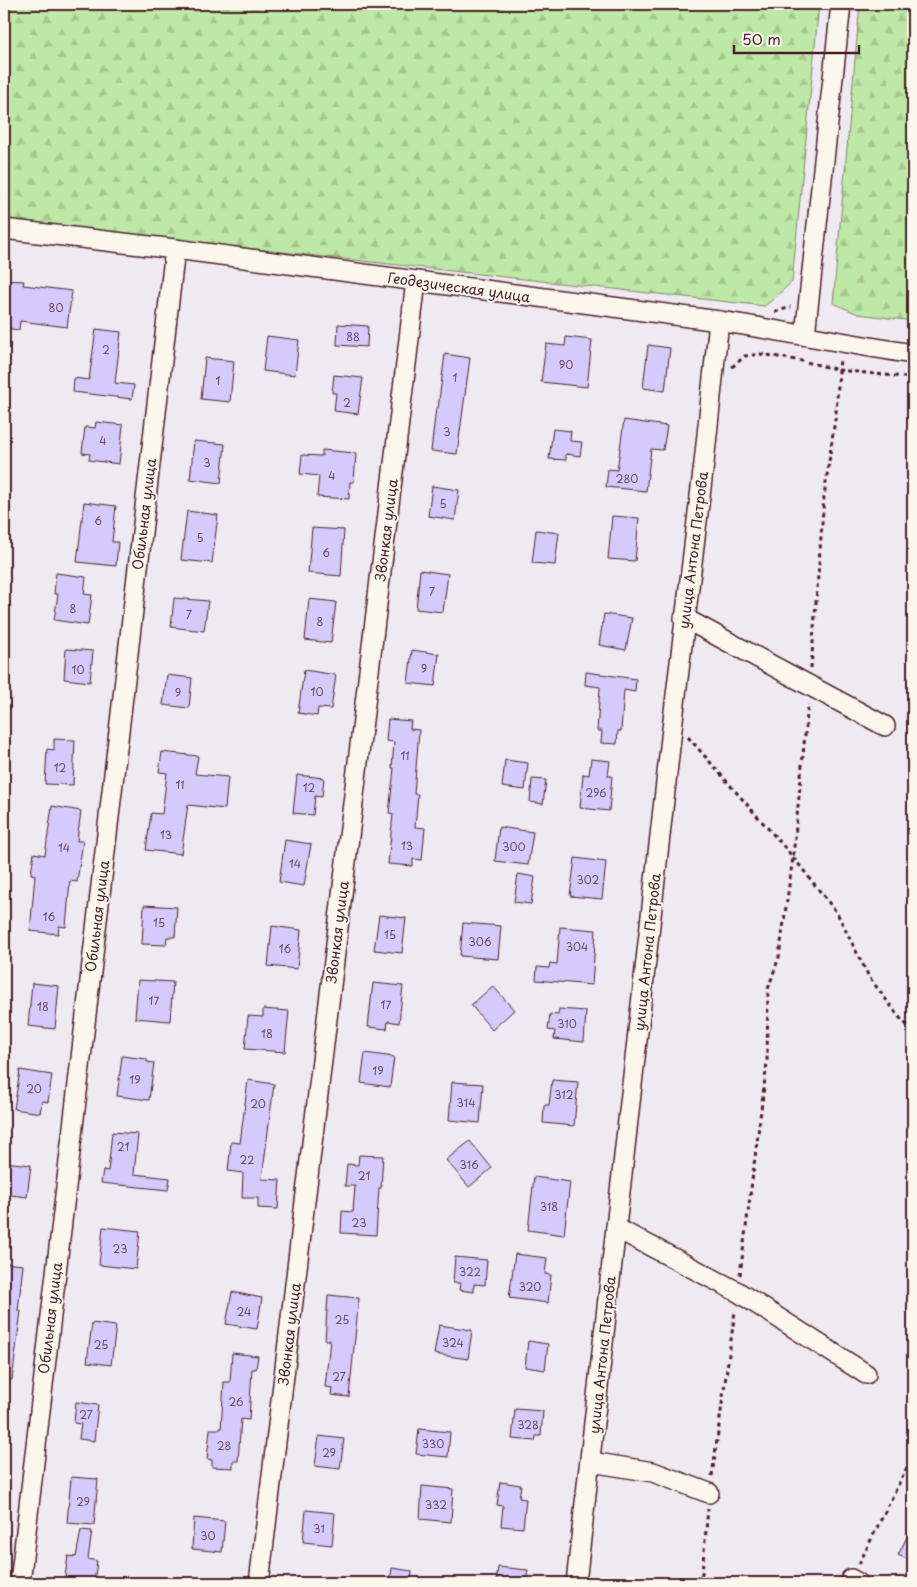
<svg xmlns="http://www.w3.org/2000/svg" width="917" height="1587" viewBox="0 0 917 1587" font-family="'Playpen Sans',sans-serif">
<defs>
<pattern id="forest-firs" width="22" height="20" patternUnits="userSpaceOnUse" patternTransform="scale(1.25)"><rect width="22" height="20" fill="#bee8a5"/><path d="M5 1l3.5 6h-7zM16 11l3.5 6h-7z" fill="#a5c78e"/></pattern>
</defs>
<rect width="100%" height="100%" fill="#efeaf1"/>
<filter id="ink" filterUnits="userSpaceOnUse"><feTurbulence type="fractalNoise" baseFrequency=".02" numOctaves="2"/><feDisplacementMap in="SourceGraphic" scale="10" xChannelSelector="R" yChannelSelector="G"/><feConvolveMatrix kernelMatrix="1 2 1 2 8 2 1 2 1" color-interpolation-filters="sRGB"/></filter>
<g filter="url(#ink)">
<g fill="url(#forest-firs)" stroke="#848468">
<polygon points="4,4 819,4 792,282 765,306 4,221"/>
<polygon points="860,4 913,4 913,321 858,314 833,303"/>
</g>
<g fill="#d4cafc" stroke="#4a1f2b">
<polygon points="4,280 24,281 23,285 72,291 67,327 20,321 19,330 4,328"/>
<polygon points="338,324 368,326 367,347 337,345"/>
<polygon points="96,329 121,332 115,383 134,385 132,399 73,392 74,378 89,380"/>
<polygon points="267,336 299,340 295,375 263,371"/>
<polygon points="566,337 592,340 587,387 541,382 546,344 565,346"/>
<polygon points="648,345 670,348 665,391 643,388"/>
<polygon points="445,354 470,358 457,454 431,451 436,408 438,408"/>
<polygon points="205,358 234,361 230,402 201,399"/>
<polygon points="334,375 363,378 358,414 334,411 336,393 332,393"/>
<polygon points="624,420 667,426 663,450 651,449 646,491 606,487 608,469 617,470"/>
<polygon points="96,422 123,425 119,464 89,460 90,454 82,453 85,427 95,428"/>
<polygon points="553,429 571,431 570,441 582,442 580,456 566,454 566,460 549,459"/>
<polygon points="194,441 225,444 221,483 190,479"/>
<polygon points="322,450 356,453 354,482 350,482 349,499 317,497 319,476 300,474 302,455 322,456"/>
<polygon points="432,486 459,490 455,520 428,516"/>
<polygon points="84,502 116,506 112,542 118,542 116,566 77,562"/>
<polygon points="187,511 218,515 212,563 181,560"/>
<polygon points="612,516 639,518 635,561 608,559"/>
<polygon points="312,528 344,530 341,576 308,573"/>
<polygon points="536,530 559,533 555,565 532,563"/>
<polygon points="420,570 448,574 443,612 416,609"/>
<polygon points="56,573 86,577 84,594 92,595 88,625 54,620 58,594 54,594"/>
<polygon points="174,598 208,601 204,631 171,627"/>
<polygon points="309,599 336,602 331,643 305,640"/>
<polygon points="604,614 632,618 626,650 599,645"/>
<polygon points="66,649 93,651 90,682 64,679"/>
<polygon points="412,650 439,654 435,686 408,683"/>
<polygon points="304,670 336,675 331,709 318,708 317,716 298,713"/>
<polygon points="586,672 636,679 635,692 624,690 621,731 618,731 617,744 601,743 602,731 597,731 600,687 585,685"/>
<polygon points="167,675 192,678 189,708 163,705"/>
<polygon points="388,719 411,721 410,729 419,730 414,794 418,794 415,827 425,828 422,860 413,859 413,866 388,864 393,814 389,813 394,768 392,768 394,742 386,741"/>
<polygon points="54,739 75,740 73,785 45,784 47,749 54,750"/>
<polygon points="162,752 198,756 195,774 228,777 225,809 188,805 181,854 146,850 151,813 162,814 167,773 159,772"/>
<polygon points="591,759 610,761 608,776 612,776 609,811 580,808 583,774 589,775"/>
<polygon points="505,760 528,763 525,790 502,787"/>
<polygon points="297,775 324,778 322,797 315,796 313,815 293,813"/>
<polygon points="532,779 546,780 543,804 530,802"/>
<polygon points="52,806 81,811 77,841 83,841 77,882 70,881 66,927 59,926 58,934 30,931 35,875 31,874 34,853 45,855"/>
<polygon points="499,827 533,832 528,865 495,861"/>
<polygon points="285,840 311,844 304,886 279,882"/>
<polygon points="575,858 606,862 602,899 570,896"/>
<polygon points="518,874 535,877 531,904 514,902"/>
<polygon points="144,905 177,907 175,937 167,937 166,945 142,944"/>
<polygon points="379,915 406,918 402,953 374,950"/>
<polygon points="463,923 501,926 498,959 460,956"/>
<polygon points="272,926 301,930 297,969 268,966"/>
<polygon points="560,927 596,930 592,985 536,980 537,967 549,968 550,963 557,964"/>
<polygon points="138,980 173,982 170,1021 135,1018"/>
<polygon points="32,983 59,986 55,1029 28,1026"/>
<polygon points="373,983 403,986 399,1023 388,1021 387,1029 368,1027"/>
<polygon points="493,986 514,1010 492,1030 471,1005"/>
<polygon points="263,1009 289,1011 285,1052 245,1049 248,1016 263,1017"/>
<polygon points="559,1009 586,1011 584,1042 554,1039 555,1031 548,1030 550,1014 558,1015"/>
<polygon points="365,1053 394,1057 390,1087 361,1083"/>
<polygon points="122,1056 147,1059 147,1062 154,1063 149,1100 117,1096"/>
<polygon points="20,1070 52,1075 48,1102 42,1101 40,1113 14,1109"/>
<polygon points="248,1080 274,1084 262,1179 280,1180 278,1209 258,1208 258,1198 242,1198 243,1173 228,1171 231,1142 240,1143"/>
<polygon points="552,1080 578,1082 574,1126 543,1123 544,1105 549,1105"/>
<polygon points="452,1082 483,1084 480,1123 449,1120"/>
<polygon points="112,1132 138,1134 134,1174 170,1178 168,1190 101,1183 103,1170 108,1171"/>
<polygon points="470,1141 492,1168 469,1187 446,1160"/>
<polygon points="359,1155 383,1156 381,1188 379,1188 376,1235 341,1233 342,1211 353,1212 355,1186 345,1186 347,1164 358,1165"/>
<polygon points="4,1162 31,1165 27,1197 4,1194"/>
<polygon points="534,1177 570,1182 564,1235 528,1230"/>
<polygon points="103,1227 140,1231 136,1269 99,1265"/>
<polygon points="515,1254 547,1258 545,1274 551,1275 548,1303 509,1298"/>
<polygon points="455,1257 487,1260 485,1285 474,1284 474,1292 459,1290 460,1283 453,1283"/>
<polygon points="4,1263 23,1265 18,1311 21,1311 12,1380 4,1379"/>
<polygon points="232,1292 262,1298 257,1329 226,1324"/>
<polygon points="328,1295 359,1298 349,1397 331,1395 332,1388 325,1387 330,1340 325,1340"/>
<polygon points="92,1323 116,1326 111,1365 87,1362"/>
<polygon points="439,1325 472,1330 468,1359 434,1354"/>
<polygon points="528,1341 548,1344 545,1370 525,1367"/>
<polygon points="232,1353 258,1356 256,1369 252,1369 249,1420 241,1419 238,1461 233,1461 233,1468 212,1467 212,1460 207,1459 210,1429 221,1429 224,1382 230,1382"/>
<polygon points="76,1402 98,1405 94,1441 79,1439 81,1424 74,1423"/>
<polygon points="515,1409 543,1411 541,1436 536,1436 535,1441 512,1439"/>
<polygon points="419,1429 450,1432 448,1457 416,1454"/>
<polygon points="319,1436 344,1439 340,1469 315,1466"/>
<polygon points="71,1477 98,1479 94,1525 67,1523"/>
<polygon points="500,1482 521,1485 519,1498 526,1499 523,1528 501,1526 503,1506 497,1505"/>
<polygon points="422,1486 453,1489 451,1522 420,1519"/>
<polygon points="306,1510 335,1513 332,1545 303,1542"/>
<polygon points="194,1518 225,1521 222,1552 192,1549"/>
<polygon points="913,1525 913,1562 898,1555"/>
<polygon points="81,1530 92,1531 88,1559 97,1561 94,1583 64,1583 68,1556 76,1557"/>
<polygon points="498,1567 528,1570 526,1583 496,1583"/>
<polygon points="392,1568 412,1571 411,1583 390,1583"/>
</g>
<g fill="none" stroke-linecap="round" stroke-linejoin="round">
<g stroke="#4a1f2b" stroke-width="22">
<g id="minor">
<path d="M4,229L175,249L719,321C784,331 848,344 913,354"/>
<polyline points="805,335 841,4"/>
<polyline points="684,618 885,726"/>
<polyline points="616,1228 738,1292 866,1374"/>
<polyline points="591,1462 653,1472 709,1493"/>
<polyline points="851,1579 858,1583"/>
<polyline points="20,1583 175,249"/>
<polyline points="259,1583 416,281"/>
<polyline points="576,1583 673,720 704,463 719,321"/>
</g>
</g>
<g stroke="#4a1f2b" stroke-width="3" stroke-dasharray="4 4" stroke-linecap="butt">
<polyline points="775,312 791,307"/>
<polyline points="732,367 745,356 761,354 802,361 839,370 913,378"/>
<polyline points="811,668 824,497 836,412 840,358"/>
<polyline points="688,737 793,857 837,913 869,977 900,1018 913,1031"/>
<polyline points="740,1275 767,1063 768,989 779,957 793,857 808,704"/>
<polyline points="712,1476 735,1311"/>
<polyline points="859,1564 913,1455"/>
<polyline points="701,1583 708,1509"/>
</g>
<use href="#minor" stroke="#fbf7ec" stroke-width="19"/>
</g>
</g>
<g text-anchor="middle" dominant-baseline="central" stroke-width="4" stroke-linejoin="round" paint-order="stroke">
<g font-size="11" fill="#6c4a5f">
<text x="56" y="307">80</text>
<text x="353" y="336">88</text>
<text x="106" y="349">2</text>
<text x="566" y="364">90</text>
<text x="455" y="377">1</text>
<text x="218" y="380">1</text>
<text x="347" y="402">2</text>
<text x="447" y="431">3</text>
<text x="103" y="440">4</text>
<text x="207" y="462">3</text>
<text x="332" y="475">4</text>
<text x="627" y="478">280</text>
<text x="443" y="503">5</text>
<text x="98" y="520">6</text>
<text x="200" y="537">5</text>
<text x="326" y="552">6</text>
<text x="432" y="591">7</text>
<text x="73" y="608">8</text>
<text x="189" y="614">7</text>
<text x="320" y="621">8</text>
<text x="424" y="668">9</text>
<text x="78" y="669">10</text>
<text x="317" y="691">10</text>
<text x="178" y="692">9</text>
<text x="405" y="755">11</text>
<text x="60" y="767">12</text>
<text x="180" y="784">11</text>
<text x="309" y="787">12</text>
<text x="596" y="792">296</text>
<text x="166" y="834">13</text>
<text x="407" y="845">13</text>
<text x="514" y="846">300</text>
<text x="64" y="847">14</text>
<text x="295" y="863">14</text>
<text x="588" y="879">302</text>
<text x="49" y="916">16</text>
<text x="159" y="922">15</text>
<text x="390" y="934">15</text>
<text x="480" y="941">306</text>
<text x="577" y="946">304</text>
<text x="285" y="948">16</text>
<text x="154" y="1000">17</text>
<text x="386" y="1004">17</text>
<text x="43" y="1006">18</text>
<text x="567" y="1023">310</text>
<text x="267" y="1033">18</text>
<text x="378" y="1070">19</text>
<text x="135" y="1079">19</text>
<text x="34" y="1088">20</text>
<text x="564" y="1094">312</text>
<text x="466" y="1102">314</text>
<text x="258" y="1103">20</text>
<text x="123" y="1146">21</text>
<text x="247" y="1159">22</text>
<text x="469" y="1164">316</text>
<text x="364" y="1175">21</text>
<text x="549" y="1206">318</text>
<text x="359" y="1222">23</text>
<text x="120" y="1248">23</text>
<text x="470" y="1271">322</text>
<text x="530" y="1286">320</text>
<text x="244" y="1311">24</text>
<text x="342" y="1319">25</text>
<text x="453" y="1342">324</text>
<text x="101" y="1344">25</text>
<text x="339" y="1376">27</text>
<text x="236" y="1401">26</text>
<text x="86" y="1414">27</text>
<text x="528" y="1424">328</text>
<text x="433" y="1443">330</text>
<text x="224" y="1445">28</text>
<text x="329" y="1452">29</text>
<text x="83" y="1501">29</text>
<text x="436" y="1504">332</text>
<text x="319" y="1528">31</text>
<text x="208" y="1535">30</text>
</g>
<g font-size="14" fill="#4a1f2b" stroke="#fbf7ec">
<text transform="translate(459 287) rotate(8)">Геодезическая улица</text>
<text transform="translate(144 514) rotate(-83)">Обильная улица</text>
<text transform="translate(386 530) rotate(-83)">Звонкая улица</text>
<text transform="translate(693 550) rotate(-83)">улица Антона Петрова</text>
<text transform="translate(97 916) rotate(-83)">Обильная улица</text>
<text transform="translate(337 932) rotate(-83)">Звонкая улица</text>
<text transform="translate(647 952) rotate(-84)">улица Антона Петрова</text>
<text transform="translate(50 1318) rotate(-83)">Обильная улица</text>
<text transform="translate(289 1334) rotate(-83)">Звонкая улица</text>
<text transform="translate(602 1355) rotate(-84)">улица Антона Петрова</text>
</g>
</g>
<rect width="917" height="1587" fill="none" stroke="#fbf7ec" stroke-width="20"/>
<rect x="10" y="10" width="897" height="1567" fill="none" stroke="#4a1f2b" stroke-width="2" filter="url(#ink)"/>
<path d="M734 45v8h125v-8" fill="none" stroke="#4a1f2b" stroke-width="2.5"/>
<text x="742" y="45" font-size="15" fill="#4a1f2b" stroke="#fbf7ec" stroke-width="4" paint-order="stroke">50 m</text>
</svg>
